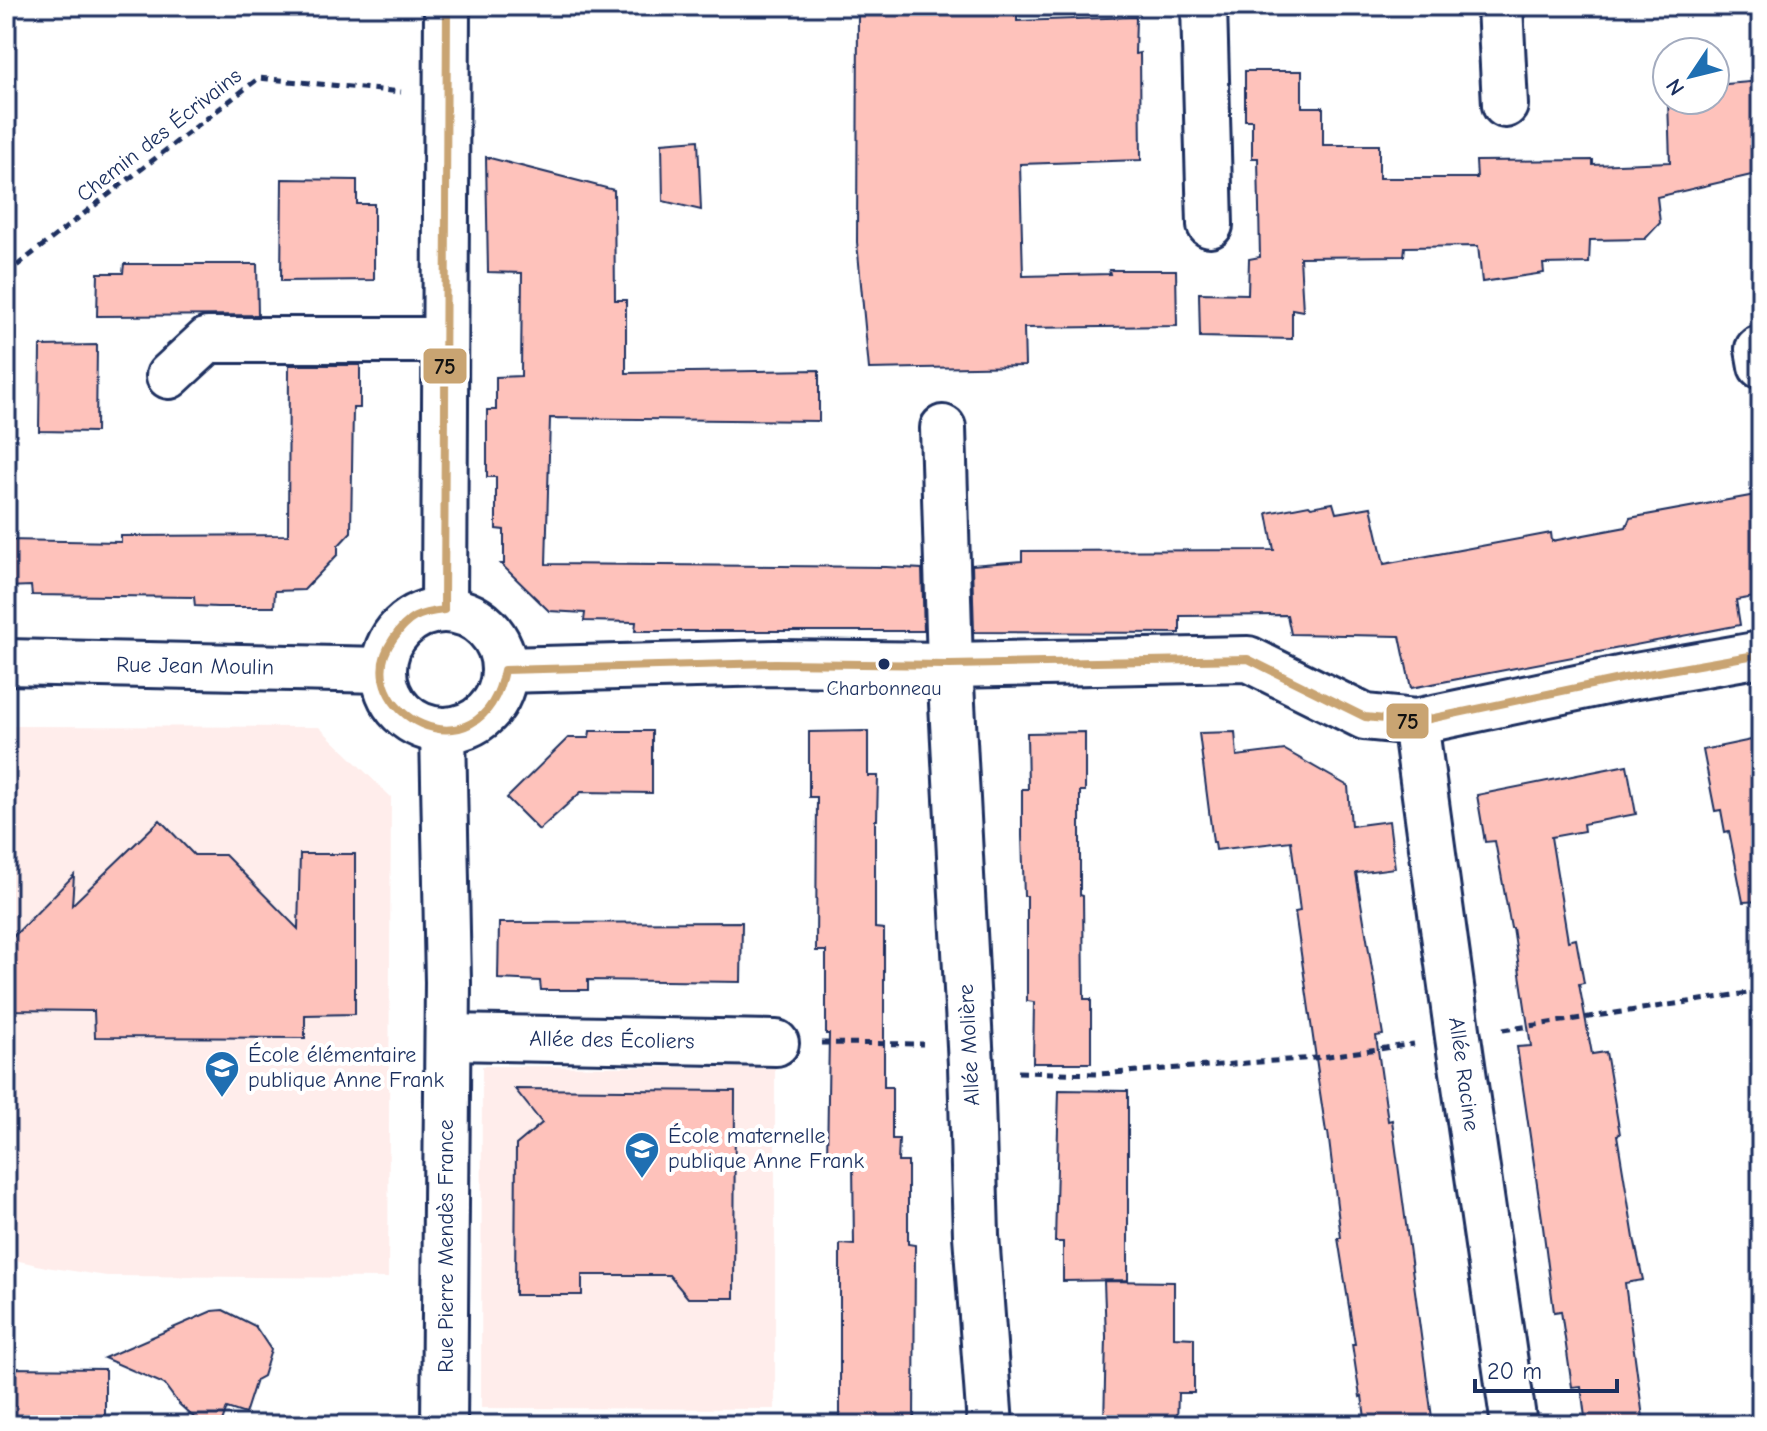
<svg xmlns="http://www.w3.org/2000/svg" width="1767" height="1431" viewBox="0 0 1767 1431" font-family="'Comic Neue',sans-serif">
<rect width="100%" height="100%" fill="#fff"/>
<filter id="ink" filterUnits="userSpaceOnUse"><feTurbulence type="fractalNoise" baseFrequency=".0125" numOctaves="2"/><feDisplacementMap in="SourceGraphic" scale="16" xChannelSelector="R" yChannelSelector="G"/><feConvolveMatrix kernelMatrix="1 2 1 2 8 2 1 2 1" color-interpolation-filters="sRGB"/></filter>
<g filter="url(#ink)">
<g fill="#ffedeb">
<polygon points="6,726 319,727 391,797 388,1278 107,1276 46,1267 6,1258"/>
<polygon points="482,1066 775,1068 775,1409 481,1408"/>
</g>
<g fill="#fec2bb" stroke="#1b2f5e" stroke-width="2">
<polygon points="962,6 1017,6 1017,21 1136,17 1135,54 1140,53 1141,160 1020,164 1023,276 1110,274 1109,270 1176,270 1177,326 1024,328 1025,366 869,369 857,242 858,11"/>
<polygon points="1245,71 1302,71 1302,107 1323,107 1323,145 1379,145 1379,178 1477,178 1476,161 1593,160 1593,165 1670,162 1668,100 1715,100 1715,85 1761,81 1761,131 1752,133 1760,173 1657,197 1660,223 1645,239 1590,240 1589,263 1543,264 1544,273 1482,282 1478,246 1405,247 1404,256 1300,257 1303,311 1292,309 1292,339 1200,337 1199,293 1248,294 1249,259 1260,257 1258,158 1252,158 1252,120 1245,120"/>
<polygon points="698,140 701,210 663,201 662,143"/>
<polygon points="486,157 614,190 615,300 626,300 626,373 819,370 819,421 550,418 546,564 886,567 922,569 924,631 635,631 636,622 584,621 585,613 549,611 501,564 504,564 504,530 496,529 496,477 487,477 487,410 496,410 496,377 521,376 522,273 488,272"/>
<polygon points="282,179 357,180 357,204 374,204 374,280 281,281"/>
<polygon points="124,264 257,264 258,315 97,316 98,273 123,273"/>
<polygon points="97,345 96,432 39,431 40,346"/>
<polygon points="289,365 360,365 360,408 353,408 351,532 338,546 338,554 304,590 275,591 274,607 217,607 195,606 194,597 32,595 31,586 6,587 6,540 121,542 121,536 288,535"/>
<polygon points="1761,494 1761,596 1736,600 1740,625 1411,688 1400,636 1291,634 1287,615 1180,616 1180,633 974,632 972,565 1022,561 1022,551 1274,550 1267,513 1309,505 1311,507 1333,503 1336,513 1371,507 1384,564 1551,533 1552,541 1626,527 1630,518"/>
<polygon points="590,731 652,731 652,793 581,792 539,830 507,798 568,738 589,738"/>
<polygon points="868,731 868,776 878,776 877,820 875,820 875,928 884,929 884,1087 892,1087 892,1139 899,1139 898,1162 908,1162 908,1244 915,1245 914,1425 840,1425 840,1244 854,1245 853,1162 827,1162 829,1034 826,1034 826,951 816,951 817,797 809,797 809,732"/>
<polygon points="1085,732 1085,791 1080,791 1080,895 1083,896 1084,999 1091,999 1091,1063 1033,1063 1034,1002 1027,1001 1027,896 1024,896 1022,836 1022,789 1028,789 1027,733"/>
<polygon points="1235,732 1237,756 1285,750 1348,786 1351,826 1389,821 1395,868 1356,873 1383,1035 1376,1036 1388,1121 1392,1120 1433,1425 1366,1425 1362,1396 1360,1397 1352,1344 1355,1344 1338,1238 1341,1238 1328,1132 1326,1132 1317,1073 1318,1072 1295,912 1300,911 1291,841 1216,850 1215,842 1213,842 1199,733"/>
<polygon points="1761,738 1761,901 1743,902 1729,831 1725,832 1721,810 1715,811 1703,750"/>
<polygon points="1627,765 1636,814 1583,824 1584,831 1551,837 1568,941 1576,939 1584,983 1579,984 1592,1054 1606,1052 1620,1134 1617,1135 1634,1238 1643,1280 1625,1283 1644,1425 1586,1425 1581,1386 1572,1387 1561,1311 1554,1312 1542,1219 1517,1047 1531,1046 1513,928 1511,928 1495,841 1485,842 1477,795"/>
<polygon points="160,820 194,855 225,855 298,929 300,854 355,854 355,1014 305,1015 305,1038 95,1037 94,1011 6,1010 6,944 74,875 72,905"/>
<polygon points="742,922 741,982 588,980 588,990 541,990 540,981 498,979 499,923"/>
<polygon points="515,1089 735,1091 734,1298 688,1298 669,1275 582,1275 582,1295 515,1295 516,1145 542,1123"/>
<polygon points="1059,1090 1128,1091 1128,1280 1063,1281 1063,1242 1055,1242"/>
<polygon points="1104,1281 1174,1282 1174,1337 1194,1338 1194,1393 1178,1393 1177,1425 1104,1425 1106,1337"/>
<polygon points="223,1310 255,1326 271,1350 263,1376 256,1380 245,1414 227,1408 221,1425 199,1420 191,1415 178,1403 164,1384 104,1358 212,1311"/>
<polygon points="6,1368 105,1369 105,1425 12,1425 12,1417 6,1417"/>
</g>
<g fill="none" stroke-linecap="round" stroke-linejoin="round">
<g stroke="#1b2f5e" stroke-width="50">
<g id="street">
<polyline points="1204,6 1210,225"/>
<polyline points="1500,6 1505,105"/>
<polyline points="1761,348 1758,349 1761,366"/>
<polyline points="169,376 208,340 445,340"/>
<polyline points="943,428 950,665 971,1065 976,1235 990,1425"/>
<circle cx="444" cy="670" r="60"/>
<polyline points="444,610 447,6"/>
<polyline points="6,662 383,670"/>
<polyline points="504,670 775,663 950,665 1248,659 1365,717 1415,722 1624,678 1761,654"/>
<polyline points="1415,722 1458,1037 1514,1425"/>
<polyline points="443,731 448,982 444,1425"/>
<polyline points="448,1037 776,1043"/>
</g>
</g>
<g stroke="#1b2f5e" stroke-width="5" stroke-dasharray="8 6" stroke-linecap="butt">
<polyline points="6,274 259,78 401,92"/>
<polyline points="1503,1030 1761,991"/>
<polyline points="821,1043 923,1044"/>
<polyline points="1018,1072 1099,1074 1314,1058 1414,1044"/>
</g>
<use href="#street" stroke="#fff" stroke-width="44"/>
<g stroke="#fff" stroke-width="14">
<path id="bus-1" d="M447,6L444,610C418,613 408,617 393,639C344,710 482,785 504,670L775,663L950,665L1248,659L1365,717L1415,722L1624,678L1761,654"/>
</g>
<use href="#bus-1" stroke="#c9a472" stroke-width="8"/>
</g>
</g>
<defs>
<g id="school-pin" transform="scale(1.8)"><path d="M0 17L-7.5 6A9.5 9.5 0 1 1 7.5 6Z" fill="#1f6fb2" stroke="#fff"/><path d="M0-5L7-2L0 1L-7-2ZM-4 1L0 2.5L4 1V4Q0 6-4 4Z" fill="#fff"/></g>
</defs>
<g fill-rule="evenodd">
<use href="#school-pin" x="222" y="1068"/>
<use href="#school-pin" x="642" y="1149"/>
</g>
<circle fill="#1b2f5e" stroke="#fff" stroke-width="3" cx="884" cy="664" r="7"/>
<g text-anchor="middle" dominant-baseline="central" stroke-width="8" stroke-linejoin="round" paint-order="stroke">
<g font-size="20" fill="#1b2f5e" stroke="#fff">
<text x="884" y="688">Charbonneau</text>
</g>
<g font-size="22" fill="#1b2f5e" stroke="#fff">
<text transform="translate(159 135) rotate(-38)">Chemin des Écrivains</text>
<text transform="translate(195 666) rotate(1)">Rue Jean Moulin</text>
<text transform="translate(612 1040) rotate(1)">Allée des Écoliers</text>
<text transform="translate(969 1045) rotate(-93)">Allée Molière</text>
<text transform="translate(1464 1074) rotate(82)">Allée Racine</text>
<text transform="translate(446 1246) rotate(-90)">Rue Pierre Mendès France</text>
</g>
<g font-size="22" fill="#1b2f5e" stroke="#fff" text-anchor="start">
<text x="248" y="1055">École élémentaire<tspan x="248" dy="25">publique Anne Frank</tspan></text>
<text x="668" y="1136">École maternelle<tspan x="668" dy="25">publique Anne Frank</tspan></text>
</g>
</g>
<g stroke="#fff" stroke-width="3">
<rect x="422" y="347" width="46" height="38" rx="8" fill="#c9a472"/>
<rect x="1385" y="702" width="45" height="38" rx="8" fill="#c9a472"/>
</g>
<g font-size="22" text-anchor="middle" font-weight="bold" fill="#111">
<text x="445" y="374">75</text>
<text x="1408" y="729">75</text>
</g>
<rect width="1767" height="1431" fill="none" stroke="#fff" stroke-width="32"/>
<rect x="16" y="16" width="1735" height="1399" fill="none" stroke="#1b2f5e" stroke-width="3" filter="url(#ink)"/>
<g transform="translate(1691 76) rotate(235)"><circle r="38" fill="#ffffff" stroke="#a4acbf" stroke-width="2"/>
<path d="M0-6L14 30L0 20L-14 30Z" fill="#1f6fb2"/>
<text y="-12" font-size="22" font-weight="bold" text-anchor="middle" fill="#1b2f5e">N</text>
</g>
<path d="M1475 1379v12h142v-12" fill="none" stroke="#1b2f5e" stroke-width="4"/>
<text x="1487" y="1379" font-size="24" fill="#1b2f5e" stroke="#ffffff" stroke-width="6" paint-order="stroke">20 m</text>
</svg>
